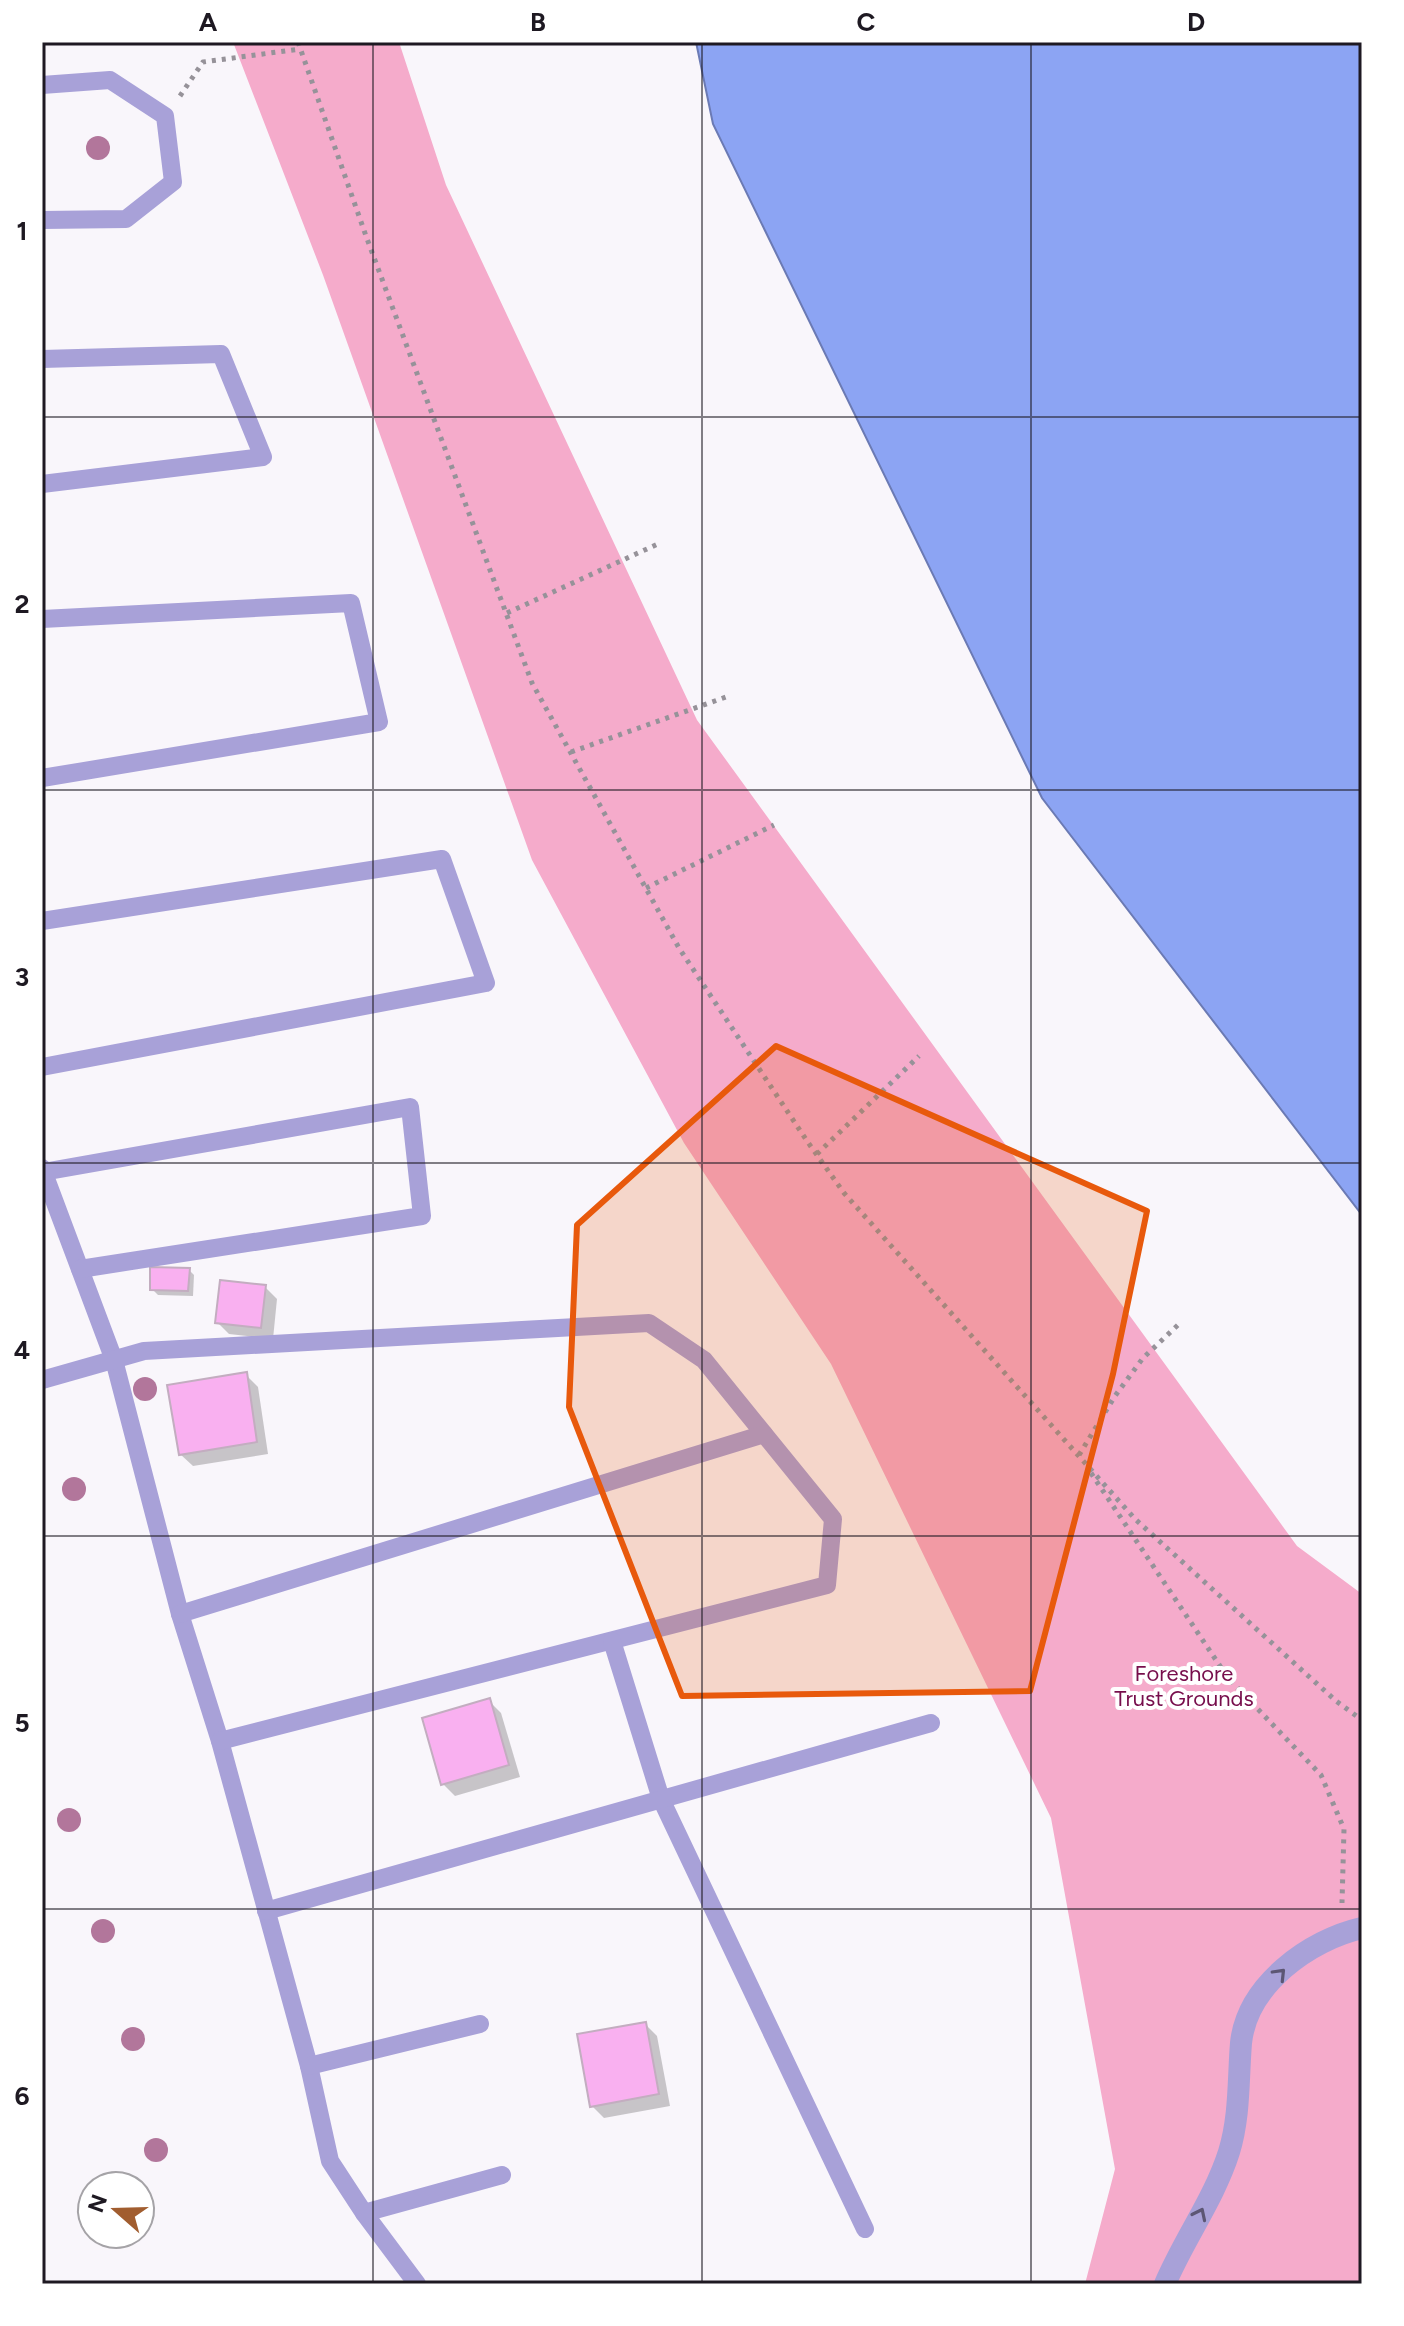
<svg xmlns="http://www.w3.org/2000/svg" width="1404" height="2326" viewBox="0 0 1404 2326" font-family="Figtree,sans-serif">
<rect width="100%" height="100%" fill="#f9f6fb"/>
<polygon fill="#f5abcb" points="233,42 399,42 446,185 697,720 1297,1546 1362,1594 1362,2284 1085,2284 1115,2169 1051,1818 831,1364 684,1143 532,860 323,275"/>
<polygon fill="#8ca4f3" stroke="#6b7ab4" stroke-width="2" points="696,42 1362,42 1362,1215 1042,798 713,124"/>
<g fill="#0003">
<polygon points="189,1270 194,1275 193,1296 158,1295 152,1289"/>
<polygon points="265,1287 277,1299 273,1339 229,1334 217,1322"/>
<polygon points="246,1375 258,1387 268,1454 193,1466 180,1454"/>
<polygon points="489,1701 501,1713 520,1777 455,1796 443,1784"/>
<polygon points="645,2024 657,2036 670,2106 604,2118 592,2106"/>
</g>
<g fill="#f9b0f0" stroke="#c3adc0" stroke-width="2">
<polygon points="150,1267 190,1268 188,1291 150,1290"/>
<polygon points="220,1280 266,1285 261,1328 215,1323"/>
<polygon points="247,1372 257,1442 179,1455 167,1385"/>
<polygon points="490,1698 509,1765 441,1785 422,1718"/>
<polygon points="646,2022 659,2094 590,2107 577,2034"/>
</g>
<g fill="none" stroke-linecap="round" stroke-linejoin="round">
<g stroke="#969299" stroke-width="5" stroke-dasharray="4 6" stroke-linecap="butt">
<polyline points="298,42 366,236 532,683 679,948 807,1141 844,1193 1135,1519 1336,1701 1362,1720"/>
<polyline points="180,96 203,62 300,49"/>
<polyline points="507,613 660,543"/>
<polyline points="571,752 726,697"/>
<polyline points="646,888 774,825"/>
<polyline points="817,1154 919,1056"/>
<polyline points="1079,1455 1115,1396 1143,1358 1180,1323"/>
<polyline points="1091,1473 1228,1678 1321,1775 1344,1829 1342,1903"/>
</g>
<g stroke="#a8a1d8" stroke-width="18">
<polyline points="42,85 110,80 165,116 173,182 126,219 42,220"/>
<polyline points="42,359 221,354 263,457 42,484"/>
<polyline points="42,619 351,603 379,722 42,778"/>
<polyline points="42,921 442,859 486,983 42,1067"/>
<polyline points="42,1168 114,1360 180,1614 220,1741 309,2066 330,2161 364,2213 417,2284"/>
<polyline points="43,1172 410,1107 422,1216 80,1269"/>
<polyline points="42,1380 144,1351 649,1323 704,1360 833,1519 827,1585 220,1741"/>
<polyline points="180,1614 764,1434"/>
<polyline points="612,1641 661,1799 865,2229"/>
<polyline points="266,1911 931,1723"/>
<polyline points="309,2066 480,2024"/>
<polyline points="364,2213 502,2175"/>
</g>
<path stroke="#a8a1d8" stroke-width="22" d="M1165,2284C1184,2239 1214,2199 1229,2152C1240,2116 1238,2080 1241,2043C1247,1985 1309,1940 1362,1928"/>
</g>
<g fill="#b2769b">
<circle cx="98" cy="148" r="12"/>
<circle cx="145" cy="1389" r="12"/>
<circle cx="74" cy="1489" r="12"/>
<circle cx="69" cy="1820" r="12"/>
<circle cx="103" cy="1931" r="12"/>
<circle cx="133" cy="2039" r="12"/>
<circle cx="156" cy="2150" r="12"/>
</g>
<defs><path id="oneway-chevron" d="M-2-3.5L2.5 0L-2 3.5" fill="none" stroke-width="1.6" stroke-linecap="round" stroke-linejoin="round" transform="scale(2)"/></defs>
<g stroke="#5c5674">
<use href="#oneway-chevron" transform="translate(1280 1974) rotate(-46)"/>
<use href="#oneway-chevron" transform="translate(1200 2214) rotate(-64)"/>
</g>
<path fill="#e8590c" fill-opacity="0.2" stroke="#e8590c" stroke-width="6" stroke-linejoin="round" d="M776,1046L1147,1211L1113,1374L1030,1691L682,1696L569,1407L577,1225Z"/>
<path fill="none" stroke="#1e1922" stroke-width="2" stroke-opacity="0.55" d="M373,42V2284M702,42V2284M1031,42V2284M42,417H1362M42,790H1362M42,1163H1362M42,1536H1362M42,1909H1362"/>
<g text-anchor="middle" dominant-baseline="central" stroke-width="8" stroke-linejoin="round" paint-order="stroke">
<g font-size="22" fill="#770e4c" stroke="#fff">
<text x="1184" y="1673">Foreshore<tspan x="1184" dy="25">Trust Grounds</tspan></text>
</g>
</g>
<rect width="1404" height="2326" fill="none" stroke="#ffffff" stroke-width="88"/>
<g transform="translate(116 2210) rotate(290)"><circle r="38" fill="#ffffff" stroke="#a5a3a7" stroke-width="2"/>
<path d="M0-6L14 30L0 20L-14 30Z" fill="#a15d2f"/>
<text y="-12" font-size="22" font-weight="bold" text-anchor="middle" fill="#1e1922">N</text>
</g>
<rect x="44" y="44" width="1316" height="2238" fill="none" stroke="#1e1922" stroke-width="3"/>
<g font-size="26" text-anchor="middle" font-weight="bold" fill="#1e1922">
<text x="208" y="31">A</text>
<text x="538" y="31">B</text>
<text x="866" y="31">C</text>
<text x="1196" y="31">D</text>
<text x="22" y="240">1</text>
<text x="22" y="613">2</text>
<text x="22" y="986">3</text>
<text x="22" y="1359">4</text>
<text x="22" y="1732">5</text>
<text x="22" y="2105">6</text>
</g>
</svg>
